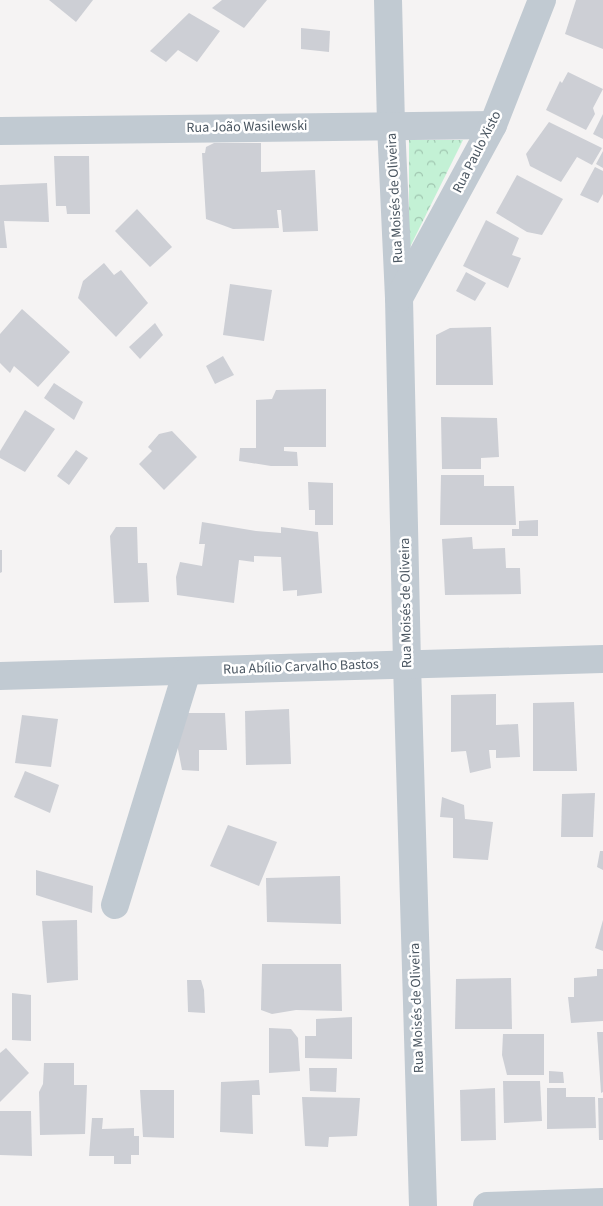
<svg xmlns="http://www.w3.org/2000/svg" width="603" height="1206" viewBox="0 0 603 1206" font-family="'Source Sans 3',sans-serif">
<defs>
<pattern id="park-crowns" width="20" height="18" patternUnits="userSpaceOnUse" patternTransform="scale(1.25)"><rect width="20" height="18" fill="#c3f1d5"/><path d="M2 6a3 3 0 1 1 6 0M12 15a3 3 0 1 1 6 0" fill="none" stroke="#a0c6b0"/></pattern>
</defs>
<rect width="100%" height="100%" fill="#f5f3f3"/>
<polygon fill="url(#park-crowns)" points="409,140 463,140 409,249"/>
<g fill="#cdcfd5">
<polygon points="49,0 93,0 76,22"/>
<polygon points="222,0 267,0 244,28 212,8"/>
<polygon points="576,0 603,0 603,49 565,34"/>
<polygon points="189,13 220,31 197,62 178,50 166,62 150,51"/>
<polygon points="301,28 330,31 329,52 301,49"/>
<polygon points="568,72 603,89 593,108 595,114 586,130 546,110 560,81 562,83"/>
<polygon points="603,114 603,139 593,134"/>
<polygon points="549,122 602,148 592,165 577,157 561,182 530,166 526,154"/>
<polygon points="214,143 261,143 261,172 315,170 318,231 283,232 281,210 277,210 279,228 233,229 206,219 202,153 205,153 206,147"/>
<polygon points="603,151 603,168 596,164"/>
<polygon points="54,156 89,156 90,214 67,214 66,206 56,206"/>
<polygon points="595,167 603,171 603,194 598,203 580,195"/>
<polygon points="517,175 563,199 542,235 527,232 496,213"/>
<polygon points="47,183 49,222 4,221 7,248 0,248 0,185"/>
<polygon points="137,209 172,247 150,267 115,231"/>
<polygon points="486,220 519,238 512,255 521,258 508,288 463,266"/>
<polygon points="104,263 114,275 121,270 148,303 116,337 78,298 83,281"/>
<polygon points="466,272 486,283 475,301 456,291"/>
<polygon points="230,284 272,290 264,341 223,335"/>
<polygon points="22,309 70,352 38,387 14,366 10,373 0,363 0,334"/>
<polygon points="155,323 163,335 140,359 129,347"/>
<polygon points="491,327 493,385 436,385 436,335 450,328"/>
<polygon points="223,356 234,375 215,384 206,366"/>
<polygon points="54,383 83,402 74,420 44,398"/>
<polygon points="326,389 326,447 284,447 284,451 297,452 298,466 271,466 239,461 240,448 256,448 256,400 272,399 276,390"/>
<polygon points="25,410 55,429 25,472 0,458 0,451"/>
<polygon points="441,417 497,418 499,457 481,458 481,469 442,469"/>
<polygon points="172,431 197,457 164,490 139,464 152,451 148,447 159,434"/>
<polygon points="76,450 88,458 69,485 57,476"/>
<polygon points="441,475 484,475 484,486 514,486 516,525 440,525"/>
<polygon points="308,482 333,483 333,525 315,525 315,510 309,510"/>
<polygon points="538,520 538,536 512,536 512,529 519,529 519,521"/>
<polygon points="202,522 256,531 281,533 281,527 318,532 322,593 297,596 297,590 283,591 281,557 254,556 254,562 239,560 234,603 177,595 176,577 180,562 202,566 205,544 199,544"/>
<polygon points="116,527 137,527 138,563 147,563 149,602 114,603 110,536"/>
<polygon points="472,537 473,549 505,548 506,568 520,568 521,594 445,595 442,539"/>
<polygon points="0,550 2,550 2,572 0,573"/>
<polygon points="496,694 496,725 518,724 520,757 496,758 496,750 489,750 491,768 470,773 466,751 451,752 451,695"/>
<polygon points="574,702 577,771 533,771 533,703"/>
<polygon points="289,709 291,764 246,765 245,711"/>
<polygon points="177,713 225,713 227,750 199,750 199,771 182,770 177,744"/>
<polygon points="22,715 58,719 51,767 15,763"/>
<polygon points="25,771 59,785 50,813 14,797"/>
<polygon points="595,793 593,837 561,837 562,794"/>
<polygon points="442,797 464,805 465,819 493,822 488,860 453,858 453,818 440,817"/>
<polygon points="228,825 277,842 259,886 210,866"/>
<polygon points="600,851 603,851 603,870 597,867"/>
<polygon points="36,870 93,886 92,913 36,895"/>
<polygon points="340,876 341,924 267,922 266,878"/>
<polygon points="77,920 78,980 47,983 42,921"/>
<polygon points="603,920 603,951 595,948"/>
<polygon points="262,964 341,964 342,1011 296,1010 272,1014 261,1010"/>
<polygon points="597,969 603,969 603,1021 571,1023 568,997 574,997 574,978 597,976"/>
<polygon points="511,978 512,1029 455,1029 456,979"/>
<polygon points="187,980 201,980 204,990 205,1013 188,1012"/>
<polygon points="12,993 31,995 31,1041 12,1040"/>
<polygon points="352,1017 352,1059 305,1058 305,1036 316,1036 316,1019"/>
<polygon points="269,1028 291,1029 298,1038 300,1071 269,1073"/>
<polygon points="597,1032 603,1032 603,1092 601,1093"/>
<polygon points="503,1034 544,1034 544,1075 507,1075 502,1055"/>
<polygon points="6,1048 29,1073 0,1102 0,1053"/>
<polygon points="44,1063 74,1063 74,1085 87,1085 85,1134 40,1135 39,1092 43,1084"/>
<polygon points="309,1068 337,1068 336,1092 310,1091"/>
<polygon points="549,1071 563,1072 564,1083 549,1083"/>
<polygon points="259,1080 260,1095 252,1095 253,1134 220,1132 221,1082"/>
<polygon points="503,1081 540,1081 542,1121 504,1123"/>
<polygon points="495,1088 496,1140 461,1141 460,1090"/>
<polygon points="547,1088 566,1088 566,1097 595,1097 596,1128 547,1129"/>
<polygon points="140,1090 174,1090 174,1138 143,1137"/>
<polygon points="302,1097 360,1098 357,1136 329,1137 328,1147 305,1146"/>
<polygon points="598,1098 603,1098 603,1140 599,1140"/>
<polygon points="0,1111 31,1111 32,1156 0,1155"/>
<polygon points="92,1118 103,1118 102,1129 134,1128 134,1136 139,1136 139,1155 131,1155 131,1164 114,1164 114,1156 89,1156"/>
</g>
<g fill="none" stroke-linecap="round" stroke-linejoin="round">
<g stroke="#c1cad2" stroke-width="28">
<polyline points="388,0 391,125 399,298 407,664 423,1206"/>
<polyline points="0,131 493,125"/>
<polyline points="399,298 493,125 542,0"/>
<polyline points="0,676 603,659"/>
<polyline points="115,905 187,671"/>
<polyline points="487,1206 603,1202"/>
</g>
</g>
<g text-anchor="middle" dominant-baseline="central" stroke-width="5" stroke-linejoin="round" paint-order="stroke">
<g font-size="14" fill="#4a5661" stroke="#fff">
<text transform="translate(247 127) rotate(-1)">Rua João Wasilewski</text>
<text transform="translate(477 152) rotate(-63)">Rua Paulo Xisto</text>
<text transform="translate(395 198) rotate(-93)">Rua Moisés de Oliveira</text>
<text transform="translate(406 603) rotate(-91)">Rua Moisés de Oliveira</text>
<text transform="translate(301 667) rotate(-2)">Rua Abílio Carvalho Bastos</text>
<text transform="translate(417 1008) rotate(-92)">Rua Moisés de Oliveira</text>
</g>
</g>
</svg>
